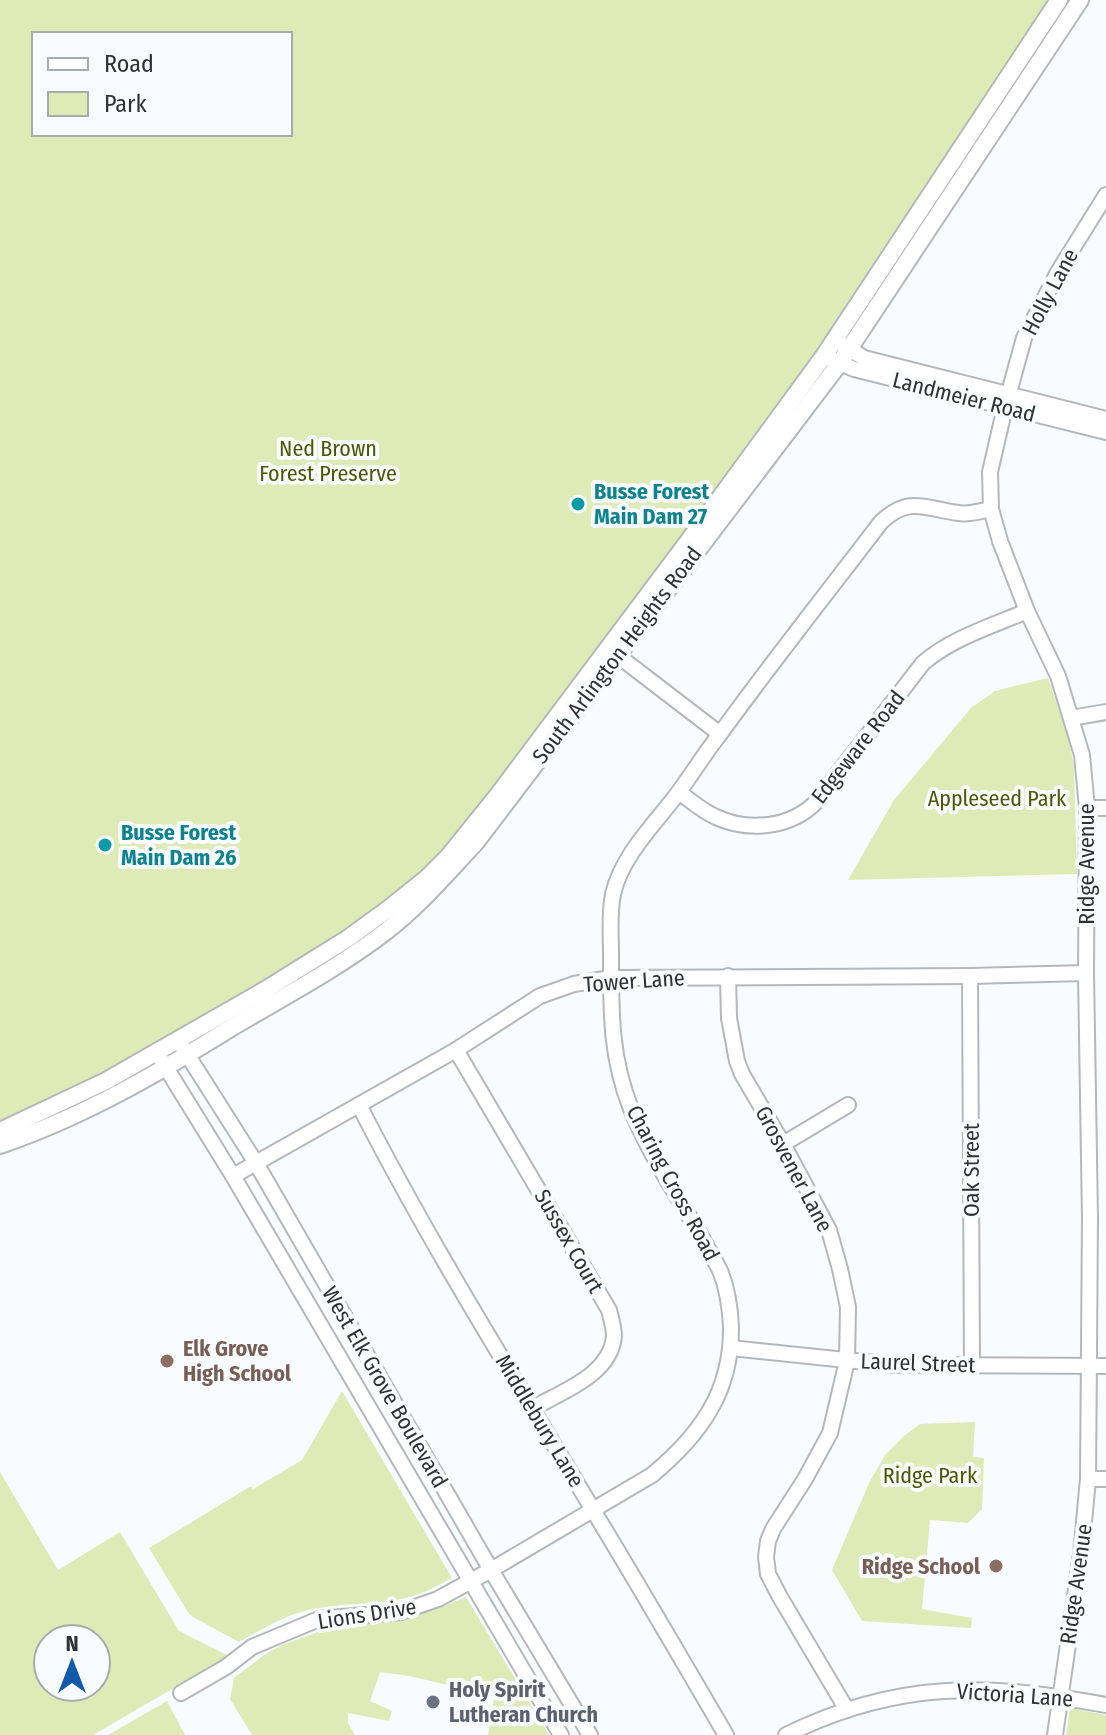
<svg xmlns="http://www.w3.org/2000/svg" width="1106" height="1735" viewBox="0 0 1106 1735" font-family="'Fira Sans Condensed',sans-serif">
<rect width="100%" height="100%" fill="#f8fcfe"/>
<g fill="#dfebb6" fill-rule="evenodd">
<path d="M0,0H1059L890,258L448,857L347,939L0,1131ZM34,34H290V134H34Z"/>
<polygon points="1048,678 1069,738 1074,767 1077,874 848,880 894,800 971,708 995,691"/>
<path d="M342,1391L452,1578C437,1586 423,1594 406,1598C372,1606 336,1602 301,1612C280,1618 259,1631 239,1642L193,1617L189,1614L149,1548L251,1486L253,1489L302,1460Z"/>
<polygon points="975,1422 973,1457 984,1458 982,1509 968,1523 930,1520 922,1609 972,1618 971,1628 862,1621 832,1570 869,1483 885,1455 903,1437 920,1424"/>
<path d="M0,1472L58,1570L120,1532L179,1631L229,1656L93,1735H0ZM48,1639H96V1687H48Z"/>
<polygon points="466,1597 549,1735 488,1735 495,1693 463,1682 456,1687 409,1676 380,1672 370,1701 392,1711 389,1721 348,1713 348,1723 355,1735 252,1735 230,1699 234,1678 264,1655 282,1645 318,1632 432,1611"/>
<polygon points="167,1701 185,1735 108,1735"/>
<polygon points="1070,1708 1106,1715 1106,1735 1066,1735"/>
</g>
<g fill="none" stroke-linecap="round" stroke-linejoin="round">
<g stroke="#b5b8bb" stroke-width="18">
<g id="minor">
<polyline points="835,340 864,358 1106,419"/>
<polyline points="824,356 854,369 1106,432"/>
<polyline points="617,655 720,734"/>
<polyline points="1071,718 1106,712"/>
<path d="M679,792C691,801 702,811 716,817C748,832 791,828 816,802L923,663C952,638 992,626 1027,611"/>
<polyline points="1087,808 1106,808"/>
<polyline points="728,976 729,1018 737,1061 742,1074 783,1144 829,1230 840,1269 848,1307 847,1361 830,1433 805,1479 773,1529 768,1541 766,1557 768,1574 780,1597 847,1710"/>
<polyline points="970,976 972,1365"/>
<polyline points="178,1040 256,1163 491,1570 590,1735"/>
<path d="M456,1050L609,1310C611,1318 614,1328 614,1336C611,1375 561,1392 531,1409"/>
<polyline points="157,1053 233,1176 561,1735"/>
<path d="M359,1105C430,1244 513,1376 593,1510C638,1584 682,1660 726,1735"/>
<polyline points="783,1144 848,1105"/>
<polyline points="233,1176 456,1050 540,996 574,984 611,978 970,976 1086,973"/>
<polyline points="731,1348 894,1365 1106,1366"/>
<polyline points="1088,1479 1106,1479"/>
<path d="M181,1693L226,1667L252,1647L319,1619L401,1612L438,1599L491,1570L652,1475C700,1435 732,1392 731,1326C730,1308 728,1291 721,1273C716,1261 707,1248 701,1236C677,1195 649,1154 631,1109C610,1056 611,1010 611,955C611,935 609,914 613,894C622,855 655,824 678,793C692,774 705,753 720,734C772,662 827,593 881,522C910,495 925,509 959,513C969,515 980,511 991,509"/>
<path d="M786,1735C897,1680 988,1683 1106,1705"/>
<polyline points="1055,1735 1081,1554 1088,1479 1090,1219 1086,973 1087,808 1082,755 1058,676 1027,611 1000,541 991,509 990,472 1005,407 1024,338 1058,272 1106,195"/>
</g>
</g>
<g stroke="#b5b8bb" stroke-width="20">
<g id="major">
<polyline points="0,1131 106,1081 265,990 347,939 387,910 427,878 448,857 498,795 687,543 824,356 1059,0"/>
<path d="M0,1145C83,1117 160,1072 234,1026C285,996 338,968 385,932C419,906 447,873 476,842L839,364L1080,0"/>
</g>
</g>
<use href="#minor" stroke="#fff" stroke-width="14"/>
<use href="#major" stroke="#fff" stroke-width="16"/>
</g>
<g fill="#0f9aa8" stroke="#f8fcfe" stroke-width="3">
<circle cx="578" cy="504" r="8"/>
<circle cx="105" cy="845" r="8"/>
</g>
<g fill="#8d6e63" stroke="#f8fcfe" stroke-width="3">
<circle cx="167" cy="1361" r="8"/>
<circle cx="996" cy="1566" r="8"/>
</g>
<circle fill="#6b7280" stroke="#f8fcfe" stroke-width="3" cx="433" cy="1702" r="8"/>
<g text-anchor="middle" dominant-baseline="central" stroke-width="8" stroke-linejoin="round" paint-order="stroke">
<g font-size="22" fill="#303132" stroke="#f8fcfe">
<text transform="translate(1050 292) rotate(-62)">Holly Lane</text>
<text transform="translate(964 397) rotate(14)">Landmeier Road</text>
<text transform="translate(617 655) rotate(-53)">South Arlington Heights Road</text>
<text transform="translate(858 747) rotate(-52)">Edgeware Road</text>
<text transform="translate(1086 864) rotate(-90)">Ridge Avenue</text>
<text transform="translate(634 981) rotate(-4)">Tower Lane</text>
<text transform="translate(794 1169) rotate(62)">Grosvener Lane</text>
<text transform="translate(971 1170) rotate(-90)">Oak Street</text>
<text transform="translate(673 1183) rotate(62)">Charing Cross Road</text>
<text transform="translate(569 1241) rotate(60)">Sussex Court</text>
<text transform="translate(918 1363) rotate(2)">Laurel Street</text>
<text transform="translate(385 1387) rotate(60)">West Elk Grove Boulevard</text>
<text transform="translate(540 1421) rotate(59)">Middlebury Lane</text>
<text transform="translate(1076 1584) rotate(-82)">Ridge Avenue</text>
<text transform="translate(367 1614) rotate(-9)">Lions Drive</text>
<text transform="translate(1015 1695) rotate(4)">Victoria Lane</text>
</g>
<g font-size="22" fill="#4c5800" stroke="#f8fcfe">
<text x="328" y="448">Ned Brown<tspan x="328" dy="25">Forest Preserve</tspan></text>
<text x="997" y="798">Appleseed Park</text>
<text x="930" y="1475">Ridge Park</text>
</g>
<g font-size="22" font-weight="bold" fill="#0d838f" stroke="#f8fcfe" text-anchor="start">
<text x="594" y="491">Busse Forest<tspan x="594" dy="25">Main Dam 27</tspan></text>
<text x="121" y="832">Busse Forest<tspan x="121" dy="25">Main Dam 26</tspan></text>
</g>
<g font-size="22" font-weight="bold" fill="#785e54" stroke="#f8fcfe" text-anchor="start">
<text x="183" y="1348">Elk Grove<tspan x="183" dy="25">High School</tspan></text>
<text x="980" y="1566" text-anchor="end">Ridge School</text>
</g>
<g font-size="22" font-weight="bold" fill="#5b616d" stroke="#f8fcfe" text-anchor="start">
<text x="449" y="1689">Holy Spirit<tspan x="449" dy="25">Lutheran Church</tspan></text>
</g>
</g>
<rect x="32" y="32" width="260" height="104" fill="#f8fcfe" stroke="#a8abac" stroke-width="2"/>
<rect x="48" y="58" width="40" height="12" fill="#ffffff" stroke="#a8abac" stroke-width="2"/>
<text x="104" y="72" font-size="24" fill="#303132">Road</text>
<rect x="48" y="92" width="40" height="24" fill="#dfebb6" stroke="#a8abac" stroke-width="2"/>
<text x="104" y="112" font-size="24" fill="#303132">Park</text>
<g transform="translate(72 1663)"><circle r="38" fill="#f8fcfe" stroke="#a8abac" stroke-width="2"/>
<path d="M0-6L14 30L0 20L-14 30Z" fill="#135aaa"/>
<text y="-12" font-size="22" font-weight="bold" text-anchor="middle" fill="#303132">N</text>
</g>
</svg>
